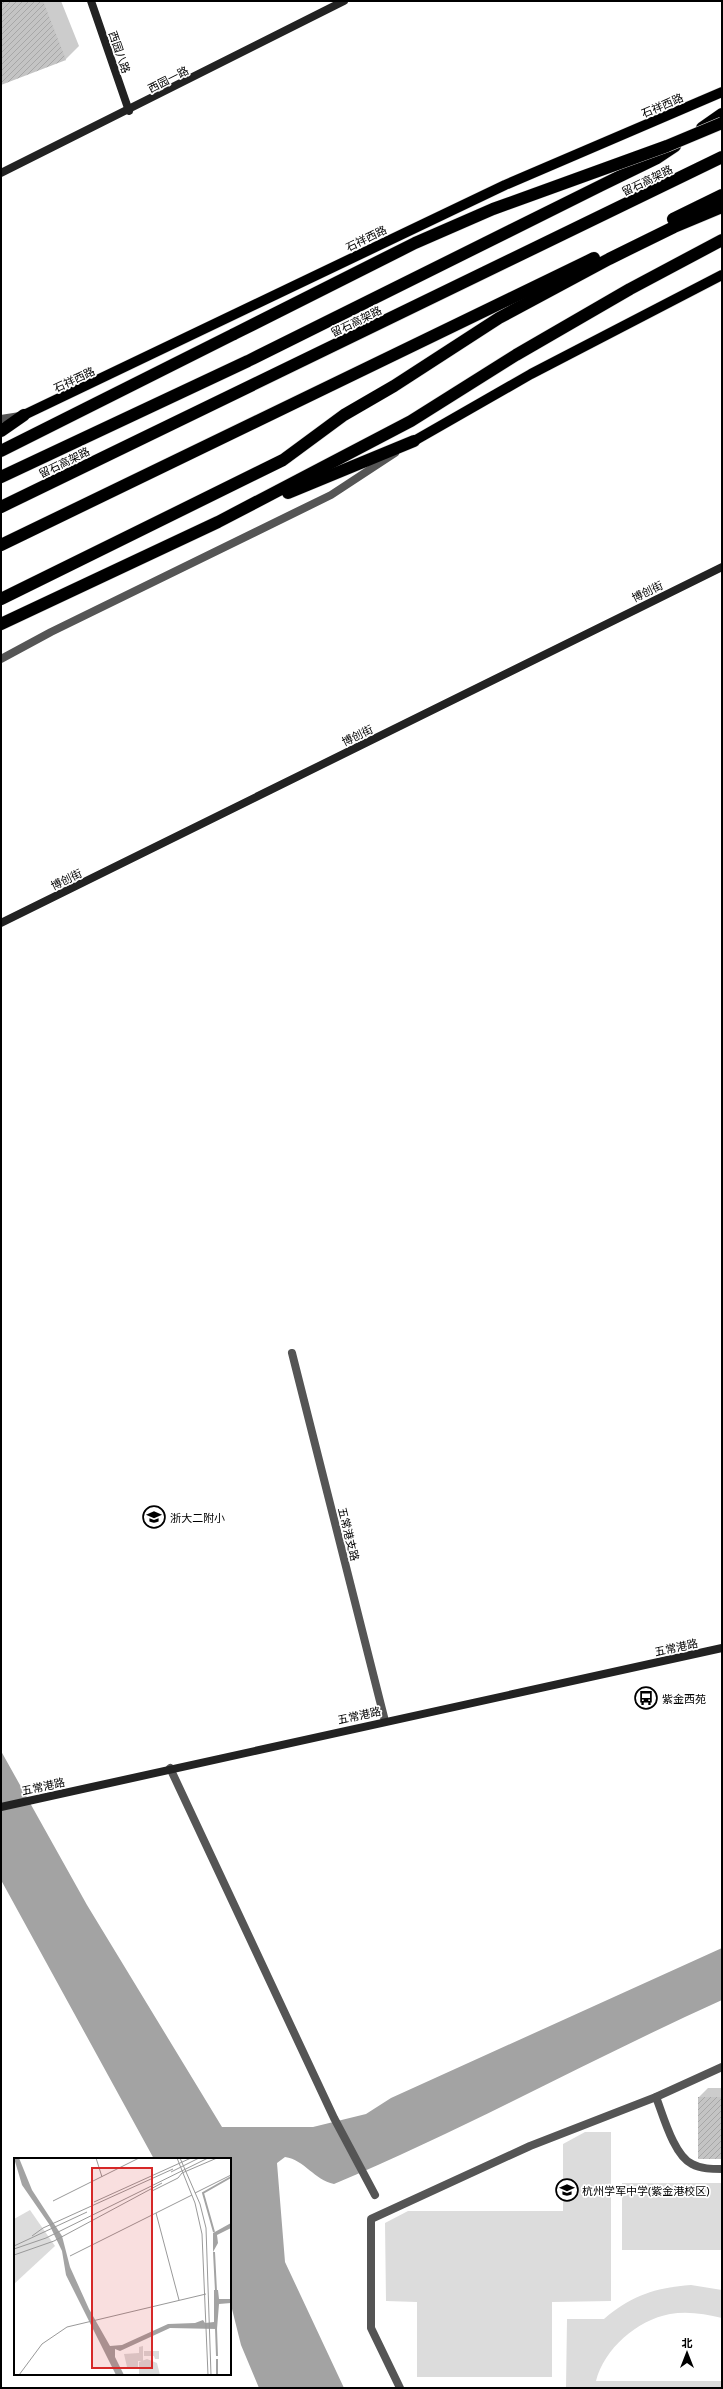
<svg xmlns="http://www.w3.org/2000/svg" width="723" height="2389" viewBox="0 0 723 2389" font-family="'Noto Sans','Noto Sans SC',sans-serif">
<defs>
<pattern id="building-hatch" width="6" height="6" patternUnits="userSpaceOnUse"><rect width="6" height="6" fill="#c4c4c4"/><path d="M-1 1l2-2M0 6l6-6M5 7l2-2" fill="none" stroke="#a7a7a7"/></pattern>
</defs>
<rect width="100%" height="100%" fill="#fff"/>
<g fill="#dcdcdc">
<polygon points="585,2132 611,2132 611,2301 552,2302 552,2377 417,2377 417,2302 386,2301 385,2223 408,2211 563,2211 563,2144"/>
<rect x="622" y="2183" width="100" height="67"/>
<path d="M691,2285L722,2290V2318C705,2314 688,2311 670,2314C637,2320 604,2349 596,2381H722V2388H566L567,2319H604C632,2295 655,2288 691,2285Z"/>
</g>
<path fill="#a3a3a3" d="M1,1751L87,1905L222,2127H313L366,2114L391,2098L722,1948V2000C591,2059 466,2129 334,2184C314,2180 305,2160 285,2157L277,2163L285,2262L344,2388H259L241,2345L230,2301V2159H154L1,1880Z"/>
<g fill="#0003">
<polygon points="1,1 61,1 79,46 66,59 1,84"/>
<polygon points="708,2088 722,2088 722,2158 699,2097"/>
</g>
<g fill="url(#building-hatch)">
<polygon points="1,1 43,1 66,60 1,85"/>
<rect x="698" y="2097" width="24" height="62"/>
</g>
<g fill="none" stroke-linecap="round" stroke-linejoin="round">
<g stroke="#dbdbdb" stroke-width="11">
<g id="primary">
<polyline points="24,415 505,185 722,92"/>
<polyline points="414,441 531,374 722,275"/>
</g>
</g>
<g stroke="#dbdbdb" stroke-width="13">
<g id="highway">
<polyline points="702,128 722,114"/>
<polyline points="673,219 722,195"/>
<polyline points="1,431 24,415"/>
<polyline points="1,451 234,334"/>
<polyline points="1,477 248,361 600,186 657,158 675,146"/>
<polyline points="288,493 414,441"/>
<polyline points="1,507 722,157"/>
<polyline points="1,545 594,258"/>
<polyline points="1,599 283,460 344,415 394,386 499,318 609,259 674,227 722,207"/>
<polyline points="1,624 218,522 411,421 516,355 630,289 722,240"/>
</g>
</g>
<path stroke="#555" stroke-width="8" d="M656,2097C663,2115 674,2156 692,2164C701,2169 712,2169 722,2169"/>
<g stroke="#555" stroke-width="8">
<polyline points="1,419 20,416"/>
<polyline points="1,659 51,632 331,495 395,453"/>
<polyline points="292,1353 385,1721"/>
<polyline points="170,1768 334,2118 375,2195"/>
<polyline points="400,2388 371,2328 371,2219 530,2146 656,2097 722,2067"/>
</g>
<g stroke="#222" stroke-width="8">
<polyline points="91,1 129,111"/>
<polyline points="1,173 344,1"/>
<polyline points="1,923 722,567"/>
<polyline points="1,1807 722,1648"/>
</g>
<use href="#primary" stroke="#000" stroke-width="10"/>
<use href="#highway" stroke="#000" stroke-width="12"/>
<g stroke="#dbdbdb" stroke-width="13" stroke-linecap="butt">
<polyline id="highway-bridge" points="234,334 415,243 493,209 667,146 722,123"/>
</g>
<use href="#highway-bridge" stroke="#000" stroke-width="12"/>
</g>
<defs>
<g id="school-ring" transform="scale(1.15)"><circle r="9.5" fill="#fff" stroke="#000" stroke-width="1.5"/><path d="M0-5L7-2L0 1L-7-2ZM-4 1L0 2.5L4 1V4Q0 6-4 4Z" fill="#000"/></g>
<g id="bus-ring" transform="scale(1.15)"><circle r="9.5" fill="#fff" stroke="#000" stroke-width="1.5"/><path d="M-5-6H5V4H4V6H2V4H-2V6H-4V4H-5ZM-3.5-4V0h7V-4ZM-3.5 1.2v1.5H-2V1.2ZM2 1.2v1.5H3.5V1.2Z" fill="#000"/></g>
</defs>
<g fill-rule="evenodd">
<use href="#school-ring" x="154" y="1517"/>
<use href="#bus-ring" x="646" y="1698"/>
<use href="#school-ring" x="567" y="2190"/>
</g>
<g text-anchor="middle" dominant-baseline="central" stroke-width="3.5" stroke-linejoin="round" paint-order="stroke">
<g font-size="11" fill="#000" stroke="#fff">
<text transform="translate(120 52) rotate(71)">西园八路</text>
<text transform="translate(168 79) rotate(-27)">西园一路</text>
<text transform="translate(662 105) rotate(-23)">石祥西路</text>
<text transform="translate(647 180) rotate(-26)">留石高架路</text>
<text transform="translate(366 238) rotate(-26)">石祥西路</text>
<text transform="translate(356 321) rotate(-26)">留石高架路</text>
<text transform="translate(74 379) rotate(-25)">石祥西路</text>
<text transform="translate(64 462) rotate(-26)">留石高架路</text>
<text transform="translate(647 591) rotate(-26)">博创街</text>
<text transform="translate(357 735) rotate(-26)">博创街</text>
<text transform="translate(66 879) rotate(-26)">博创街</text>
<text transform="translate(349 1534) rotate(76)">五常港支路</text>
<text transform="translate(676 1647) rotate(-12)">五常港路</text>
<text transform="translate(359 1715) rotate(-12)">五常港路</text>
<text transform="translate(43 1786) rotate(-12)">五常港路</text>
</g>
<g font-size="11" fill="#000" stroke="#fff" text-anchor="start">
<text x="170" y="1517">浙大二附小</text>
<text x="662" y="1698">紫金西苑</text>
<text x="582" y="2190">杭州学军中学(紫金港校区)</text>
</g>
</g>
<g transform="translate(14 2158)">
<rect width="217" height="217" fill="#fff"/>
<path d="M16,52L41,88L0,126V61Z" fill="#dcdcdc"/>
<path d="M129,188V203H124V209H113L110,196L125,195V189ZM130,193H145V201H141L140,198H130ZM133,201L143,205L146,217H125V204Z" fill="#dcdcdc"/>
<path d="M0,0H5L18,32L48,78L56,109L75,151L96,188L108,187L154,166L181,165L189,162L191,165L200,164V132H204L205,141H217V145L205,146L203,171L156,170L106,193L101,191V199L110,217H102L52,117L48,93L35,66L8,27ZM217,65V70L203,77L204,85L199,94V75Z" fill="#a3a3a3"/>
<path fill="none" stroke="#a3a3a3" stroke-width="2" d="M200,74L189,35L217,19M200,94L202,133M202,170L203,198M203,201V217"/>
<path fill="none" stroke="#999" stroke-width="1" d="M82,0L88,19M163,0L181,45L188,76L194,217M166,0L186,46L192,70L197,217M157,14L185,0M138,33L164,20L168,15L203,0M181,35L217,17M39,43L125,0M80,44L177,0M142,55L165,142M18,78L29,70L159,11M0,88L73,54M0,91L32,80L194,0M0,97L40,83L148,25M56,98L178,37M5,217L28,186L53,169L192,136"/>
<path fill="#d62828" fill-opacity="0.15" stroke="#d62828" stroke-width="2" d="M78,10H138V210H78Z"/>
<rect width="217" height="217" fill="none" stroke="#000" stroke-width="2"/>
</g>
<rect width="723" height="2389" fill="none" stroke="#000000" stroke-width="4"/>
<g transform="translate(687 2353)" stroke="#ffffff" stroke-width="3" paint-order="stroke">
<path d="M0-3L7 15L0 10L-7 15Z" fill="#000000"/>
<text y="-6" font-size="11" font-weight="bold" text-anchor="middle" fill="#000000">北</text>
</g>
</svg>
